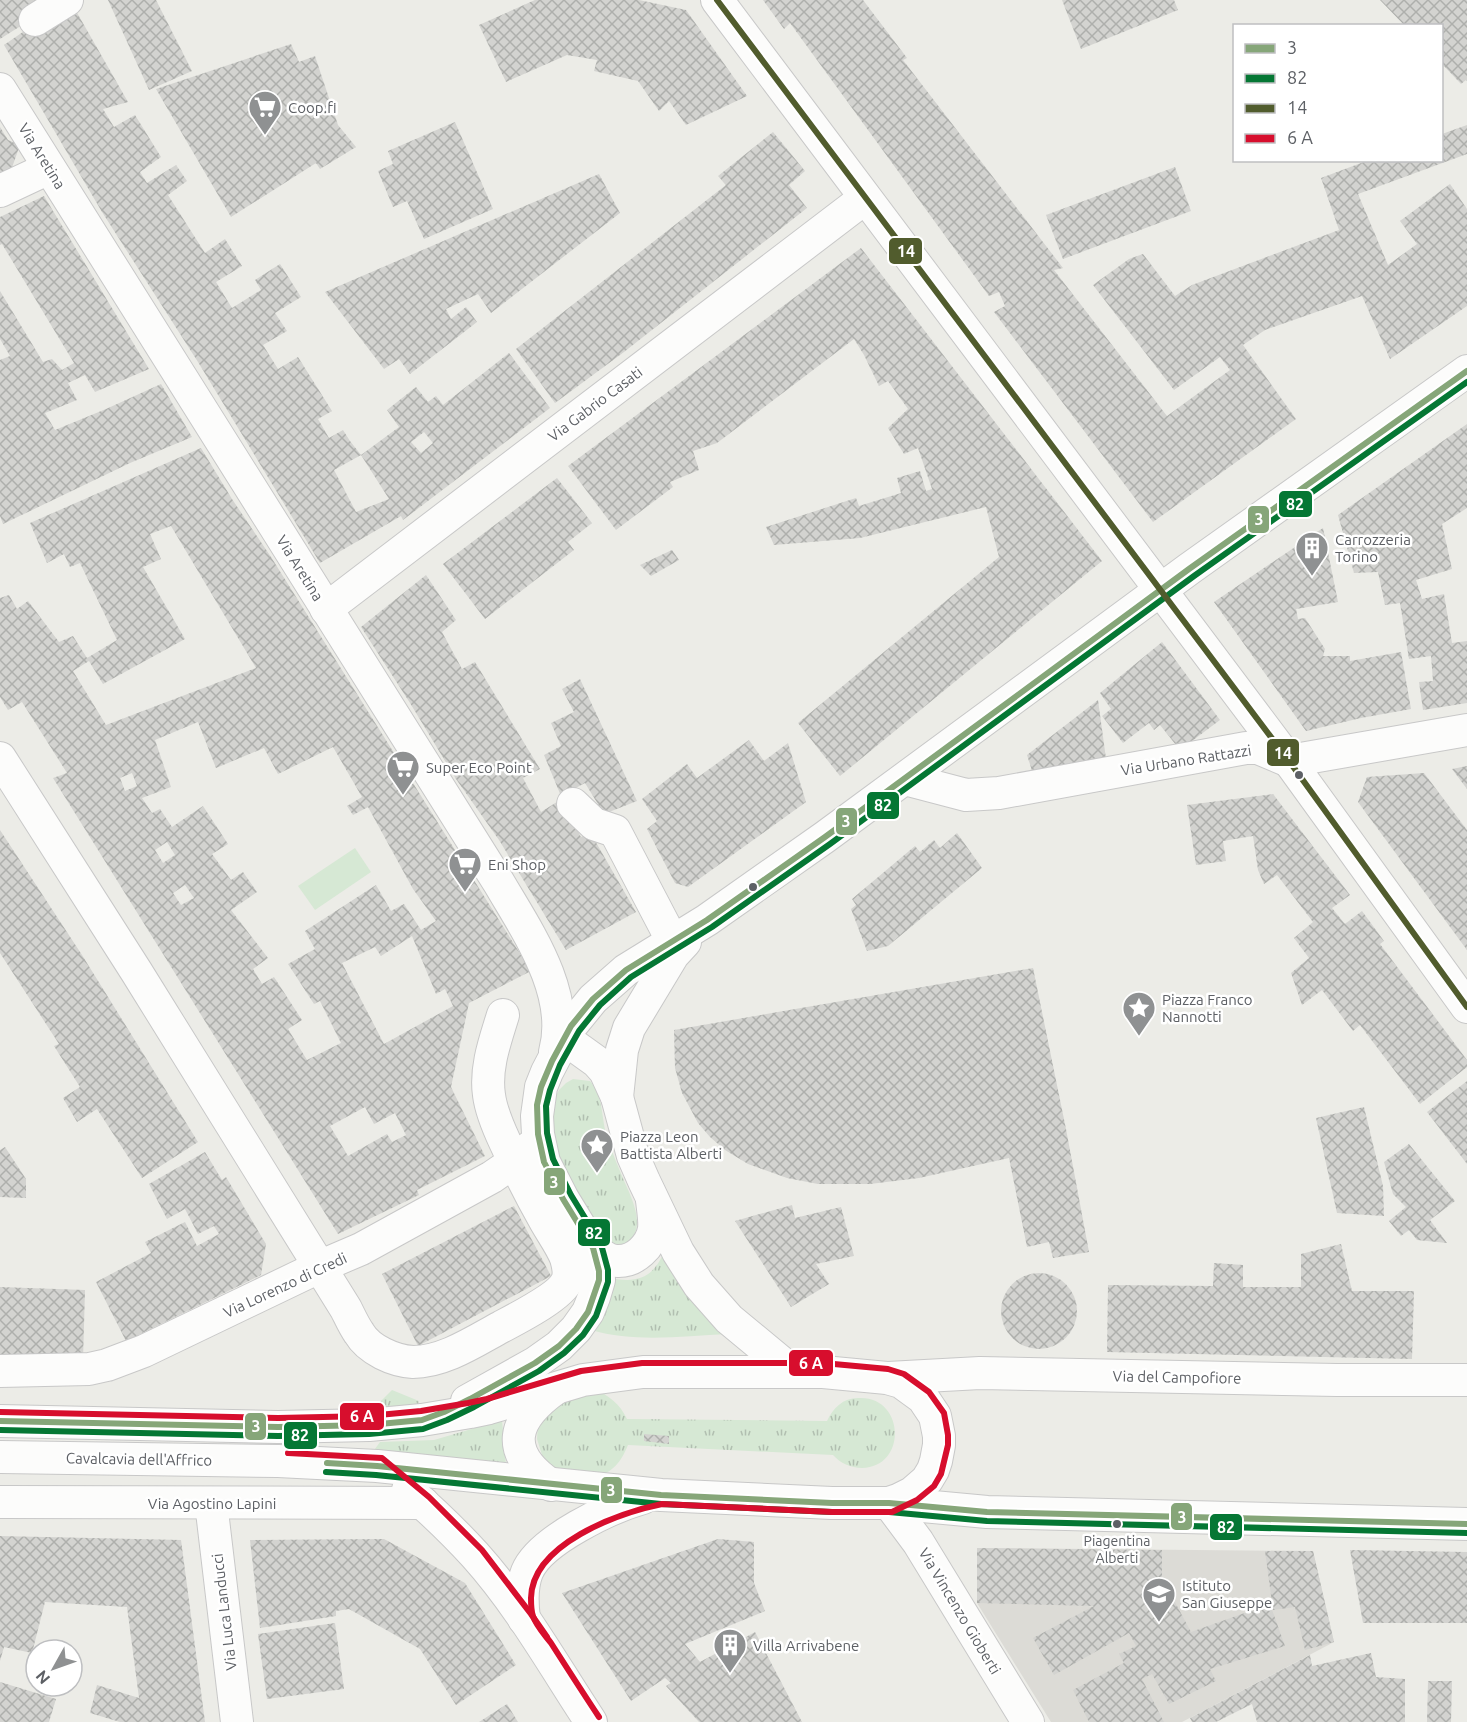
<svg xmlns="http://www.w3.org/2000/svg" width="1467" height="1722" viewBox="0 0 1467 1722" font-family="Ubuntu,sans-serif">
<defs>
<pattern id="grass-tufts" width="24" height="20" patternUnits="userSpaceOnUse" patternTransform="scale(1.5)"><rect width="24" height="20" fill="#d6e8d4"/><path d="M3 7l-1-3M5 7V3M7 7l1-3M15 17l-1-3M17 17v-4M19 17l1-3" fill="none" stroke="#b1bfb0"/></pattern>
<pattern id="building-cross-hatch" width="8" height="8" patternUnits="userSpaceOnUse" patternTransform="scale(1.5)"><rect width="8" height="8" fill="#d3d3d0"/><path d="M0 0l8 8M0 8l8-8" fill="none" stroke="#aeafac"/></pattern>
</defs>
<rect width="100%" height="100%" fill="#ecece7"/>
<polygon fill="#dcdbd6" points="977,1548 1313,1551 1334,1642 1182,1722 1051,1722 977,1603"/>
<g fill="url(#grass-tufts)">
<path d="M573,1079L590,1081C604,1096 601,1118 607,1137C611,1148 615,1160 620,1171C627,1190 651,1228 626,1243C617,1248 609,1244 601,1240L555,1154L550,1107L559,1090L566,1083Z"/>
<path d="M663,1254L728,1334C683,1336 635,1343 591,1330L610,1278C636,1283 652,1279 663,1254Z"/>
<path d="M593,1389C609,1395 620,1404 627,1419L827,1421C833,1408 843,1398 858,1398C905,1395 908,1467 862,1468C851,1468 840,1463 833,1455L628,1445C620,1464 614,1470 595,1479L551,1467L542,1455L537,1439L538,1423L544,1410Z"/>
<polygon points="392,1390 419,1401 418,1406 369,1413"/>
<polygon points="502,1420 506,1465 372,1453 380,1442 434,1440"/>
</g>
<polygon fill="#d6e8d4" points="355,848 371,872 315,910 298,886"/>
<g fill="url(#building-cross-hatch)" fill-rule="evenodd">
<polygon points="0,0 62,0 0,39"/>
<polygon points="108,0 156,0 192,71 149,90"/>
<polygon points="535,0 639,0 686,10 747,96 686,125 669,101 659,111 638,81 594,71 597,60 567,55 506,82 479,25"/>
<polygon points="763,0 863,0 907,58 903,60 1063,268 1054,270 1167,416 1230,370 1220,357 1174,390 1093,285 1129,259 1143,254 1175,296 1192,285 1339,230 1321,178 1369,160 1442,160 1442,134 1467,125 1467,154 1358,194 1388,265 1417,244 1400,221 1450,184 1467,209 1467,306 1390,359 1362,296 1265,330 1243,345 1296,419 1153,522 994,312 1005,306 999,292 989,296 790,23 784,29"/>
<polygon points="1062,0 1174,0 1178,10 1081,49"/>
<polygon points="1380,0 1467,0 1467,81 1466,80 1461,84 1442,64 1442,26 1405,26"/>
<path d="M76,11L128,102L103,109L114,127L135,115L161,157L140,172L147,183L176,165L187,181L168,195L205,253L225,239L242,266L216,282L232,308L261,290L255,280L280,264L301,297L275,313L287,331L263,345L278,369L298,357L332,411L318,419L329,438L343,430L350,441L361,455L399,427L387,410L416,387L428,402L436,396L443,405L509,353L550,408L403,520L401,516L320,563L198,362L102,212L4,45L33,25ZM424,432L433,443L421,453L411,442ZM361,455L389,499L356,512L334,470Z"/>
<polygon points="291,44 299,62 315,56 338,125 356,147 320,169 316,163 231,217 156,89"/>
<polygon points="455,122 493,209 424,239 407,201 393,207 378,171 393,164 388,151"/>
<polygon points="0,127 8,140 20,145 9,176 0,172"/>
<polygon points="773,132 805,171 789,185 807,208 624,352 555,403 516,349 726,185 718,176"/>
<polygon points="1175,167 1191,211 1063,259 1046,215"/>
<polygon points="599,174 620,213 491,313 478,294 446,309 451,319 466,307 477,322 410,374 399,359 384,369 325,292"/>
<polygon points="44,196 149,369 95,392 85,375 68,383 77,400 45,413 55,430 106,409 161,384 192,437 130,463 3,524 0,516 0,360 10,356 0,339 0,291 43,362 52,359 62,370 74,363 2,244 0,245 0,217"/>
<polygon points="861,248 1102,561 840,776 798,723 999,557 986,507 860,538 774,545 766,527 856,498 859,506 901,493 897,478 920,471 926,491 932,489 918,448 904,454 888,428 908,409 888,381 879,386 864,355 854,339 717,443 693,451 699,470 670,482 673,487 616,530 568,466"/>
<polygon points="1467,424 1467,508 1442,524 1452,569 1416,580 1422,599 1444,594 1452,643 1467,641 1467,703 1423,710 1419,682 1433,681 1431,656 1409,659 1400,603 1385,605 1378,572 1354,573 1338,515"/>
<path d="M201,448L232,499L271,557L531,971L469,1003L451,1087L485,1156L417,1190L419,1195L338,1234L53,778L67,773L22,702L8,710L0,697V598L9,595L17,609L28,601L59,642L73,636L87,658L117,640L80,563L70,567L64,554L47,563L30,523ZM171,526L256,668L106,725L73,671L89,661L103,684L185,639L143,567L161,559L150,534ZM198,722L216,768L264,748L278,774L333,747L362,797L347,806L353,815L368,807L413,889L436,921L421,930L404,904L391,911L376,885L305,931L315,949L288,964L314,1004L320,1001L341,1043L307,1060L288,1029L302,1020L274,977L262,984L253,969L268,958L231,910L257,892L243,872L231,880L212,854L228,844L203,806L172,827L160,809L152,813L142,798L171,787L155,740ZM132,773L137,786L125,791L120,778ZM167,842L175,855L163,863L155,850ZM185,885L194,898L181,905L173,893ZM412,936L436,994L445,989L453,1006L384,1044L342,963L375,947L381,956ZM365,1107L374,1124L395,1113L406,1135L392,1142L387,1134L348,1156L330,1126Z"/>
<polygon points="557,478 592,523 568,542 574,550 485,619 443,564"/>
<polygon points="1323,528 1338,602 1296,609 1298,619 1305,618 1325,649 1323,656 1350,656 1350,661 1401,652 1411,709 1361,718 1306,731 1214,602"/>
<polygon points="672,550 679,560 651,576 640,565"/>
<polygon points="426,575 456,620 442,632 462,669 475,662 540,769 523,778 541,812 560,800 581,837 590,832 636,912 566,950 499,840 456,779 410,703 361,627"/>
<polygon points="1162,642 1220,720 1180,750 1160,725 1154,730 1149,723 1123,743 1102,716 1111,709 1100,693"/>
<polygon points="580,679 637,801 604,814 585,783 561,796 544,755 561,746 551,723 574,712 562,689"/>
<polygon points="1098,700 1107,766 1034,777 1027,755"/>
<polygon points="749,740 764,761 788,743 806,802 688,887 675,883 647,829 657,821 642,799 687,764 697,778"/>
<polygon points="1467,766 1467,789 1452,769"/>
<polygon points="1424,773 1467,830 1467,950 1358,802 1367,777"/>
<polygon points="1273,794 1350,895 1332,908 1345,924 1362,911 1384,941 1380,944 1467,1060 1467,1067 1420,1104 1360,1025 1353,1031 1322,990 1302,1005 1291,973 1309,958 1294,938 1313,922 1277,875 1264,884 1258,870 1253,836 1223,841 1226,861 1196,865 1187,805"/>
<polygon points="0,830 82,955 198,1142 142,1178 97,1109 77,1122 63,1098 80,1087 54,1046 59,1044 0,953"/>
<polygon points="957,833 982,868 888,946 867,951 851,909 856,905 852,899 915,846 920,852 934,840 940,848"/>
<polygon points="1033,968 1066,1129 1089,1252 1053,1258 1049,1242 1027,1247 1009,1158 919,1178 870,1184 818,1184 787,1178 748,1164 725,1150 710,1137 698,1123 682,1093 675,1068 674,1030"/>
<polygon points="1467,1081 1467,1164 1427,1112"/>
<polygon points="1364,1107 1383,1186 1384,1216 1337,1213 1316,1118"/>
<polygon points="1409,1144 1455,1201 1430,1220 1447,1243 1417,1240 1409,1230 1401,1236 1389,1221 1406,1207 1393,1194 1384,1162"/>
<polygon points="5,1147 26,1179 26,1198 0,1197 0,1150"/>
<polygon points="205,1152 222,1180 226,1177 266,1244 261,1275 126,1341 96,1282 151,1253 145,1242 185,1222 197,1246 219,1234 214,1226 198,1234 185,1209 167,1219 149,1184"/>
<polygon points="792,1205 795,1218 841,1207 854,1256 816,1264 829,1284 791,1307 735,1221"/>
<polygon points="514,1206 551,1276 418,1346 382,1274"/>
<polygon points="1341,1244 1352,1291 1414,1291 1412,1359 1107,1352 1108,1285 1213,1286 1214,1263 1243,1265 1243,1287 1301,1287 1301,1254"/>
<circle cx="1039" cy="1311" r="38"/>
<polygon points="0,1287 85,1290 83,1360 0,1356"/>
<polygon points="644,1434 669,1436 669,1444 644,1441"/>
<polygon points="0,1536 181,1540 205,1722 120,1722 90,1713 97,1685 139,1698 127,1607 45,1602 32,1653 4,1647 0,1661"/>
<polygon points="384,1539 465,1583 516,1665 456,1705 420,1649 349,1609 336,1611 336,1616 260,1628 250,1540"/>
<polygon points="718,1539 754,1542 754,1583 765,1611 685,1644 700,1662 755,1632 802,1722 699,1722 666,1686 671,1683 665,1678 631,1701 562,1593"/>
<polygon points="977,1548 1162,1550 1162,1578 1191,1632 1270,1604 1285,1646 1210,1669 1216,1681 1169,1704 1152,1674 1142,1679 1164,1722 1089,1722 1073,1690 1124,1663 1119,1654 1136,1646 1129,1633 1054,1675 1033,1638 1094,1606 977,1603"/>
<polygon points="1350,1550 1467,1552 1467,1623 1363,1623"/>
<polygon points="1265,1551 1313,1551 1334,1642 1305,1650 1295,1607 1273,1610"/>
<polygon points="335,1623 344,1689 267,1699 258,1634"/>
<polygon points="1371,1653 1376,1677 1405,1679 1405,1722 1257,1722 1252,1704 1216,1722 1192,1722 1190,1718 1310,1655 1312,1666"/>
<polygon points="1428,1681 1452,1681 1451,1722 1427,1722"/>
<polygon points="0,1682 56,1699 49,1722 0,1722"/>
<polygon points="507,1704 518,1722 479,1722"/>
</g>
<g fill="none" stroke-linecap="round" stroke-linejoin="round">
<g stroke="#c8c8c8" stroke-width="34">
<g id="minor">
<polyline points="717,0 1289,761 1467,1007"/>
<polyline points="35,20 67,0"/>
<path d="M0,89L499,883C527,931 571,993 555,1052"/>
<polyline points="0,191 49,168"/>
<polyline points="326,609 865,198"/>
<path d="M0,758L136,971L346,1309C350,1317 354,1326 359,1333C369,1350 394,1361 413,1362C444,1362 475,1341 501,1327C516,1319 561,1296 567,1281C570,1274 568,1265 566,1258C561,1245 551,1232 544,1219C530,1194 517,1168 505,1142C498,1127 491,1111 489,1095C485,1068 495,1041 503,1015"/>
<polyline points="905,779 966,795 999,793 1246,748 1258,748 1289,761 1467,730"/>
<polyline points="573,804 594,824 615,831 673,942"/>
<polyline points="565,1039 597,1062 605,1071 617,1097 633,1156 644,1181 678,1252 699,1285 729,1319 793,1372"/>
<polyline points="617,1097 622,1050 629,1028 673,955 685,942"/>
<path d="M593,1248C600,1254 608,1261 617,1261C635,1262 651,1246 654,1229C655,1220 653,1210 652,1200"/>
<polyline points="0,1371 89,1369 107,1365 144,1351 319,1267 361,1249 492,1177 521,1157 529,1148"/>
<polyline points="888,1378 980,1373 1337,1380 1467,1380"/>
<polyline points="467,1401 535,1363 559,1346 576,1329 588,1312 594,1297 599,1280 598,1263 593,1248 563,1199 544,1162 538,1134 537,1116 541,1087 547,1072 571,1026 593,999 626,970 707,920 825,837 1189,569 1467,371"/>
<polyline points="0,1421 278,1427 369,1425 422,1420 470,1412 489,1408 583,1380 643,1372 823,1372 887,1378 901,1382 923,1398 935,1416 939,1436 939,1445 936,1461 933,1470 927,1480 912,1493 898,1500 889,1503 832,1503 661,1495 377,1466 278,1461 0,1457"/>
<path d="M551,1485C503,1452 512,1420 555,1389"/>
<path d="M408,1490C432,1511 454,1532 475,1555C520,1605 554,1666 591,1722"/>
<polyline points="0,1502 423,1503"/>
<polyline points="211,1503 237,1722"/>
<polyline points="889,1503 918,1542 1028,1722"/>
<polyline points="890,1503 987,1512 1467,1524"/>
<path d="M524,1619C522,1603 521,1587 527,1572C540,1540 611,1507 643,1498"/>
</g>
</g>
<use href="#minor" stroke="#fcfcfb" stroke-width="32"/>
<g stroke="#fff" stroke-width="10">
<g id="bus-1">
<polyline points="0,1421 278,1427 369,1425 422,1420 444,1412 470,1399 535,1363 559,1346 576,1329 588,1312 599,1280 599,1271 593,1248 563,1199 544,1162 538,1134 537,1105 541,1087 552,1061 571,1026 593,999 626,970 707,920 825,837 1189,569 1467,371"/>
<polyline points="327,1463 377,1466 661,1495 832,1503 889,1503 987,1512 1467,1524"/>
</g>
</g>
<g stroke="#fff" stroke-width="10">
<g id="bus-2">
<polyline points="0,1430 278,1436 369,1434 423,1429 447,1420 474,1407 539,1371 564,1353 583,1335 596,1316 608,1282 608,1270 601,1244 571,1195 553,1159 547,1133 546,1106 550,1090 560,1065 579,1031 600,1005 631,977 712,927 830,844 1194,576 1467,382"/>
<polyline points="326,1472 376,1475 661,1504 832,1512 889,1512 987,1521 1467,1533"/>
</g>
</g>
<g stroke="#fff" stroke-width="10">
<polyline id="bus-3" points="717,0 1289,761 1467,1007"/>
</g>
<g stroke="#fff" stroke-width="10">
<g id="bus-4">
<path d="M0,1412L278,1418L368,1416L421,1411L468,1403L487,1399L581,1371L642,1363H823L888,1369L904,1374L929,1392L944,1413L948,1435V1445L941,1474L934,1486L917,1500L892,1512H832L662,1504C618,1513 532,1544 531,1598C531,1603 531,1611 533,1616C536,1626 545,1635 551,1643C567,1668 583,1693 599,1717"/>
<polyline points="288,1453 382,1458 429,1497 482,1550 531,1614 547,1637"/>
</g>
</g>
<use href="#bus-1" stroke="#86a679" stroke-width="6"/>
<use href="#bus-2" stroke="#057734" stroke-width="6"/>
<use href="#bus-3" stroke="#515c2d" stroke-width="6"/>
<use href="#bus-4" stroke="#d70e2d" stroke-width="6"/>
</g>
<defs>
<g id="supermarket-pin" transform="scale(1.725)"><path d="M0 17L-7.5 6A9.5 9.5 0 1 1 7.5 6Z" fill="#8f9192" stroke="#fff"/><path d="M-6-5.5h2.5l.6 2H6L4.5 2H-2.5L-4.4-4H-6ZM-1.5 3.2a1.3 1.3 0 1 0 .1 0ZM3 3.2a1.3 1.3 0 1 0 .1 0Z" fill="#fff"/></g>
<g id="building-pin" transform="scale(1.725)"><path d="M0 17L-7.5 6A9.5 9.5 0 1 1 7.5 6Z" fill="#8f9192" stroke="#fff"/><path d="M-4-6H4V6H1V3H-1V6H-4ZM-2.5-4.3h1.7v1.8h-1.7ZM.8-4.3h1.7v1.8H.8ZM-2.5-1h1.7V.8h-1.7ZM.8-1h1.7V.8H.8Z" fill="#fff"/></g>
<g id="sight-pin" transform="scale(1.725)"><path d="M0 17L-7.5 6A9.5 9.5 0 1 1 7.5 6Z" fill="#8f9192" stroke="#fff"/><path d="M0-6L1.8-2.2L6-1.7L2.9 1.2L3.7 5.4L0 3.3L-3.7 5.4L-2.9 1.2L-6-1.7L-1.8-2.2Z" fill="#fff"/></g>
<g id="school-pin" transform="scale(1.725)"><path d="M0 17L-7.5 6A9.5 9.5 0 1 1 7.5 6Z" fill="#8f9192" stroke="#fff"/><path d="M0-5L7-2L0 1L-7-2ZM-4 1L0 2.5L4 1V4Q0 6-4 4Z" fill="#fff"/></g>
</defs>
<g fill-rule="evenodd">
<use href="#supermarket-pin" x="265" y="107"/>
<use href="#building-pin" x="1312" y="548"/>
<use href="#supermarket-pin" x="403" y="767"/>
<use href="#supermarket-pin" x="465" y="864"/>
<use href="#sight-pin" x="1139" y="1008"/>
<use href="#sight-pin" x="597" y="1145"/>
<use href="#school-pin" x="1159" y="1594"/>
<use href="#building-pin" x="730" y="1645"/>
</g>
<g fill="#5d6065" stroke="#fff" stroke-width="2">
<circle cx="1299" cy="775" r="5"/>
<circle cx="753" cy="887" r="5"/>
<circle cx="1117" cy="1524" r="5"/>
</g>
<g text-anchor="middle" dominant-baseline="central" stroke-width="5" stroke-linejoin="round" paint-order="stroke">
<g font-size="14" fill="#5d6065" stroke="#fff">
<text x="1117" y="1541">Piagentina<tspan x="1117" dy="17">Alberti</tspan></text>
</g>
<g font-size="15" fill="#5d6065" stroke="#fff" text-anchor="start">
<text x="288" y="107">Coop.fi</text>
<text x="1335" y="539">Carrozzeria<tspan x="1335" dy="17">Torino</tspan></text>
<text x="426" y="767">Super Eco Point</text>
<text x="488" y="864">Eni Shop</text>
<text x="1162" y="999">Piazza Franco<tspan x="1162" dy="17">Nannotti</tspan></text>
<text x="620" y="1136">Piazza Leon<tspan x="620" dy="17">Battista Alberti</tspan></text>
<text x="1182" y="1585">Istituto<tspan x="1182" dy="17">San Giuseppe</tspan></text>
<text x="753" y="1645">Villa Arrivabene</text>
</g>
<g font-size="15" fill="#5d6065" stroke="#fff">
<text transform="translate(42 156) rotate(58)">Via Aretina</text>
<text transform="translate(595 404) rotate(-37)">Via Gabrio Casati</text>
<text transform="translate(300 568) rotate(58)">Via Aretina</text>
<text transform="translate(1186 760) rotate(-9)">Via Urbano Rattazzi</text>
<text transform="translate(285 1285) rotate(-25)">Via Lorenzo di Credi</text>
<text transform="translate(1177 1377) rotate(1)">Via del Campofiore</text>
<text transform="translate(139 1459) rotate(1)">Cavalcavia dell'Affrico</text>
<text x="212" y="1503">Via Agostino Lapini</text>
<text transform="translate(960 1611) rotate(59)">Via Vincenzo Gioberti</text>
<text transform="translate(224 1612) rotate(-97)">Via Luca Landucci</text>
</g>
</g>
<g stroke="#fff" stroke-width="2">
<rect x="888" y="237" width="35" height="28" rx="6" fill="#515c2d"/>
<rect x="1278" y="490" width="35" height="28" rx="6" fill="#057734"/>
<rect x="1247" y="505" width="23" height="29" rx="6" fill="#86a679"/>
<rect x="1266" y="738" width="34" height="29" rx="6" fill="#515c2d"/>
<rect x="866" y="791" width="34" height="29" rx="6" fill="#057734"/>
<rect x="835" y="807" width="23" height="29" rx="6" fill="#86a679"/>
<rect x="543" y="1167" width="23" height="29" rx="6" fill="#86a679"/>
<rect x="577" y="1218" width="34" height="29" rx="6" fill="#057734"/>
<rect x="788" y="1349" width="46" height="28" rx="6" fill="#d70e2d"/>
<rect x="339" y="1402" width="46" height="29" rx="6" fill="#d70e2d"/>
<rect x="244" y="1412" width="23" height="29" rx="6" fill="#86a679"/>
<rect x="283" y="1421" width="35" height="29" rx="6" fill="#057734"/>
<rect x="600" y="1476" width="23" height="28" rx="6" fill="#86a679"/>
<rect x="1170" y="1502" width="23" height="29" rx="6" fill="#86a679"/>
<rect x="1209" y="1513" width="34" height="28" rx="6" fill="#057734"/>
</g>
<g font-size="16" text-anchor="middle" font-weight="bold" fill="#fff">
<text x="906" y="257">14</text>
<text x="1295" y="510">82</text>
<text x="1259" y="525">3</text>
<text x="1283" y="759">14</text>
<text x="883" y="811">82</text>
<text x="846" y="827">3</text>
<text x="554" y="1188">3</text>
<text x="594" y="1239">82</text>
<text x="811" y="1369">6 A</text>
<text x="362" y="1422">6 A</text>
<text x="256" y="1432">3</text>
<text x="300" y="1441">82</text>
<text x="611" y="1496">3</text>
<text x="1182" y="1523">3</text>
<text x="1226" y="1533">82</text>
</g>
<rect x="1233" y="24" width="210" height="138" fill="#ffffff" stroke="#bebfc1" stroke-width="1.5"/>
<rect x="1245" y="44" width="30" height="9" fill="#86a679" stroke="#bebfc1" stroke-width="1.5"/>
<text x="1287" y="54" font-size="18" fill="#5d6065">3</text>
<rect x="1245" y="74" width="30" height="9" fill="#057734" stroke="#bebfc1" stroke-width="1.5"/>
<text x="1287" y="84" font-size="18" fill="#5d6065">82</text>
<rect x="1245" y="104" width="30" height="9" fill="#515c2d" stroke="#bebfc1" stroke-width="1.5"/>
<text x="1287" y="114" font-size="18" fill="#5d6065">14</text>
<rect x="1245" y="134" width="30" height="9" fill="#d70e2d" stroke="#bebfc1" stroke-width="1.5"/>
<text x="1287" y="144" font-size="18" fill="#5d6065">6 A</text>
<g transform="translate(54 1668) rotate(230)"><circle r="28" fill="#ffffff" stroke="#bebfc1" stroke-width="1.5"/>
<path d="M0-4.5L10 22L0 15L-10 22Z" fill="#8f9192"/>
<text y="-9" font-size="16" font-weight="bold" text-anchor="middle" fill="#5d6065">N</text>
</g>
</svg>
